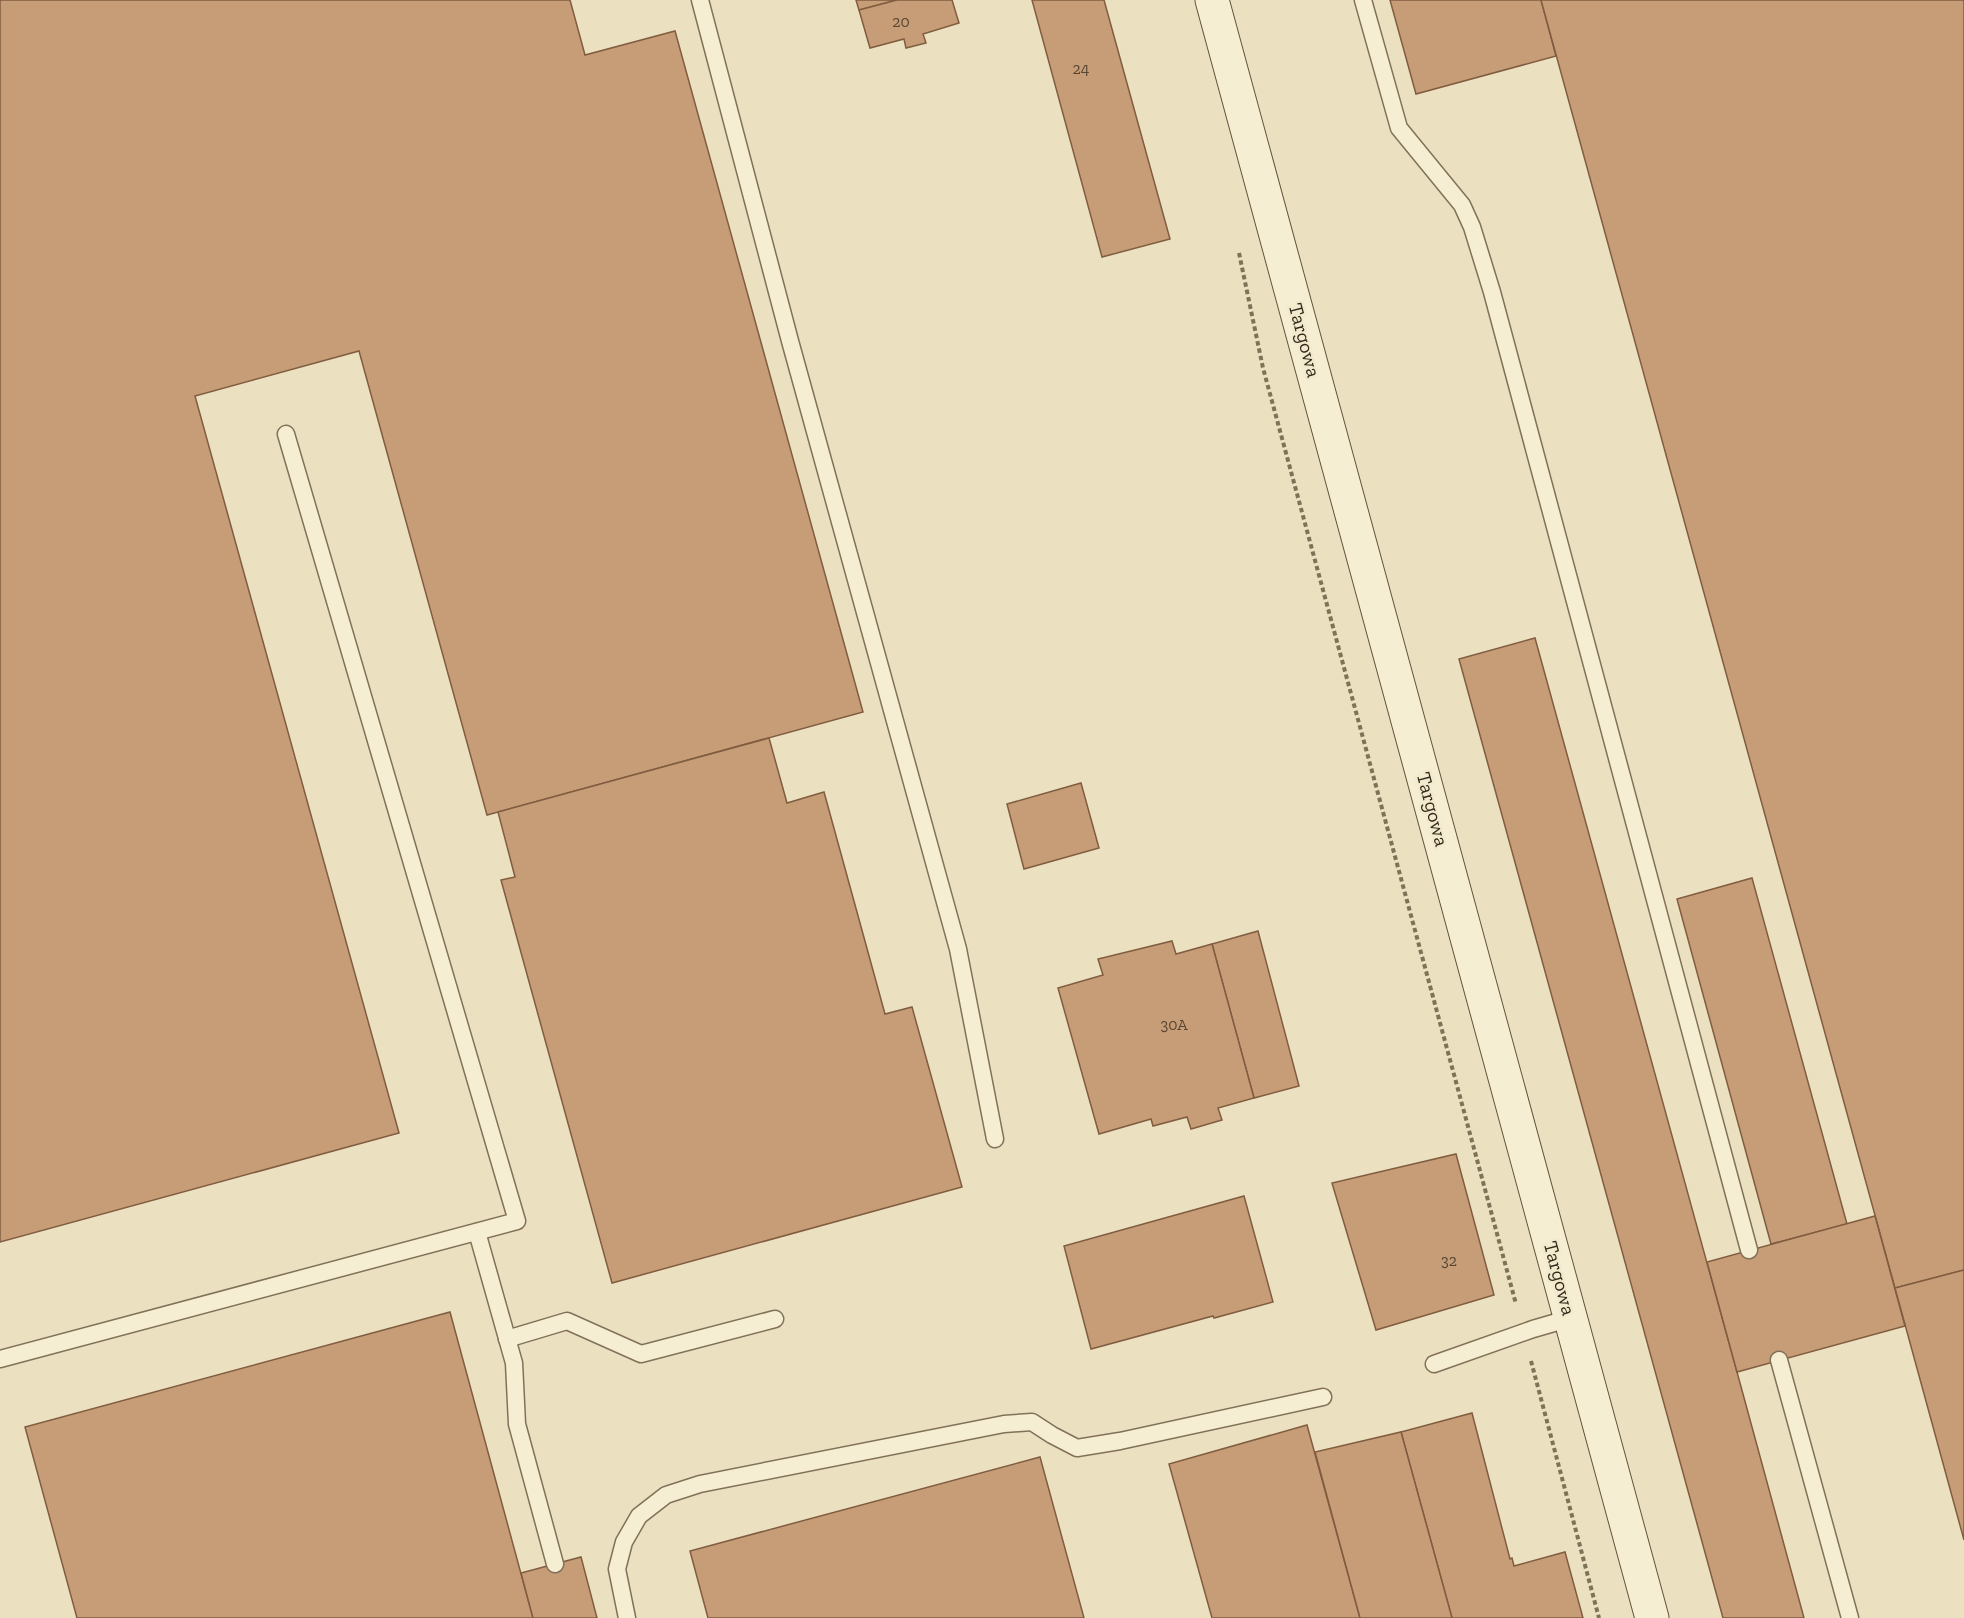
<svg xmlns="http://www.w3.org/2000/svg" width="1964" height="1618" viewBox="0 0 1964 1618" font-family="'Zilla Slab',serif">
<rect width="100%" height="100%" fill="#ebe0bf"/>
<g fill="#c79d77" stroke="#805d40" stroke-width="1.5">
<polygon points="0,0 570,0 585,55 675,31 863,712 487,815 359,351 195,396 399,1133 0,1242"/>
<polygon points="856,0 897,0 859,10"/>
<polygon points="897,0 952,0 959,23 923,34 926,43 906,48 904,39 870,48 859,10"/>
<polygon points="1032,0 1104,0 1170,239 1102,257"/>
<polygon points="1390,0 1541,0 1556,56 1416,94"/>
<polygon points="1541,0 1964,0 1964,1270 1895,1288"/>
<polygon points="1535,638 1737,1372 1804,1618 1723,1618 1459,659"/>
<polygon points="769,738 787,803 824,792 885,1014 912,1007 962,1187 612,1283 501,880 515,877 498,812"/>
<polygon points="1081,783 1099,848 1024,869 1007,804"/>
<polygon points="1752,878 1847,1224 1771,1244 1677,899"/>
<polygon points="1258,931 1299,1086 1254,1098 1212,944"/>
<polygon points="1172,941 1176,954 1212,944 1254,1098 1218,1108 1222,1120 1191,1129 1187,1117 1153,1126 1151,1119 1099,1134 1058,988 1103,975 1098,959"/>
<polygon points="1456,1154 1494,1295 1376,1330 1332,1183"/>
<polygon points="1244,1196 1273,1302 1214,1318 1213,1316 1091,1349 1064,1246"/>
<polygon points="1875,1216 1905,1326 1737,1372 1707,1262"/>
<polygon points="1964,1270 1964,1540 1895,1288"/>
<polygon points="450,1312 533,1618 77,1618 25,1427"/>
<polygon points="1472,1413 1510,1559 1512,1558 1514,1566 1565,1552 1583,1618 1452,1618 1401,1432"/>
<polygon points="1307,1425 1360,1618 1212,1618 1169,1464"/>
<polygon points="1401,1432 1452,1618 1360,1618 1315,1452"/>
<polygon points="1040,1457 1084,1618 708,1618 690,1551"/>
<polygon points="581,1557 597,1618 533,1618 521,1573"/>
</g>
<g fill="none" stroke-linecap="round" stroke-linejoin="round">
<g stroke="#827159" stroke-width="19">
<g id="lane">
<polyline points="700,0 790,341 958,949 995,1139"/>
<polyline points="1363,0 1399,128 1462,205 1472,227 1492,292 1749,1250"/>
<polyline points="477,1232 514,1363 517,1424 555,1564"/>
<polyline points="507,1339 567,1321 641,1354 775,1319"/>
<polyline points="0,1359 517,1221 286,434"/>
<polyline points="1779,1360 1850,1618"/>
<polyline points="1434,1364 1533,1329 1571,1318"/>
<polyline points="627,1618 617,1569 624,1542 639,1516 666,1495 700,1484 1004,1424 1032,1422 1052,1435 1077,1448 1120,1441 1323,1397"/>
</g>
</g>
<g stroke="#64533c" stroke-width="35">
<polyline id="secondary" points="1212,0 1652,1618"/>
</g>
<g stroke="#827159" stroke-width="4" stroke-dasharray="4.5 3" stroke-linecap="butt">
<polyline points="1239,253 1263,368 1516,1304"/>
<polyline points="1531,1361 1599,1618"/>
</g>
<use href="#lane" stroke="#f6eed2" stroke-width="16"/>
<use href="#secondary" stroke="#f6eed2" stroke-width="33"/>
</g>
<g text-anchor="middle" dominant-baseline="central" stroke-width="5" stroke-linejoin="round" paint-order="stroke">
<g font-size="16" fill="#584633">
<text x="901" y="21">20</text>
<text x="1081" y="68">24</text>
<text x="1174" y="1024">30A</text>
<text x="1449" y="1260">32</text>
</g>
<g font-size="20" fill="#33291c" stroke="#f3eace">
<text transform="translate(1305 340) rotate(75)">Targowa</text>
<text transform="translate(1433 809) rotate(75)">Targowa</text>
<text transform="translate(1560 1278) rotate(75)">Targowa</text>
</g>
</g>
</svg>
